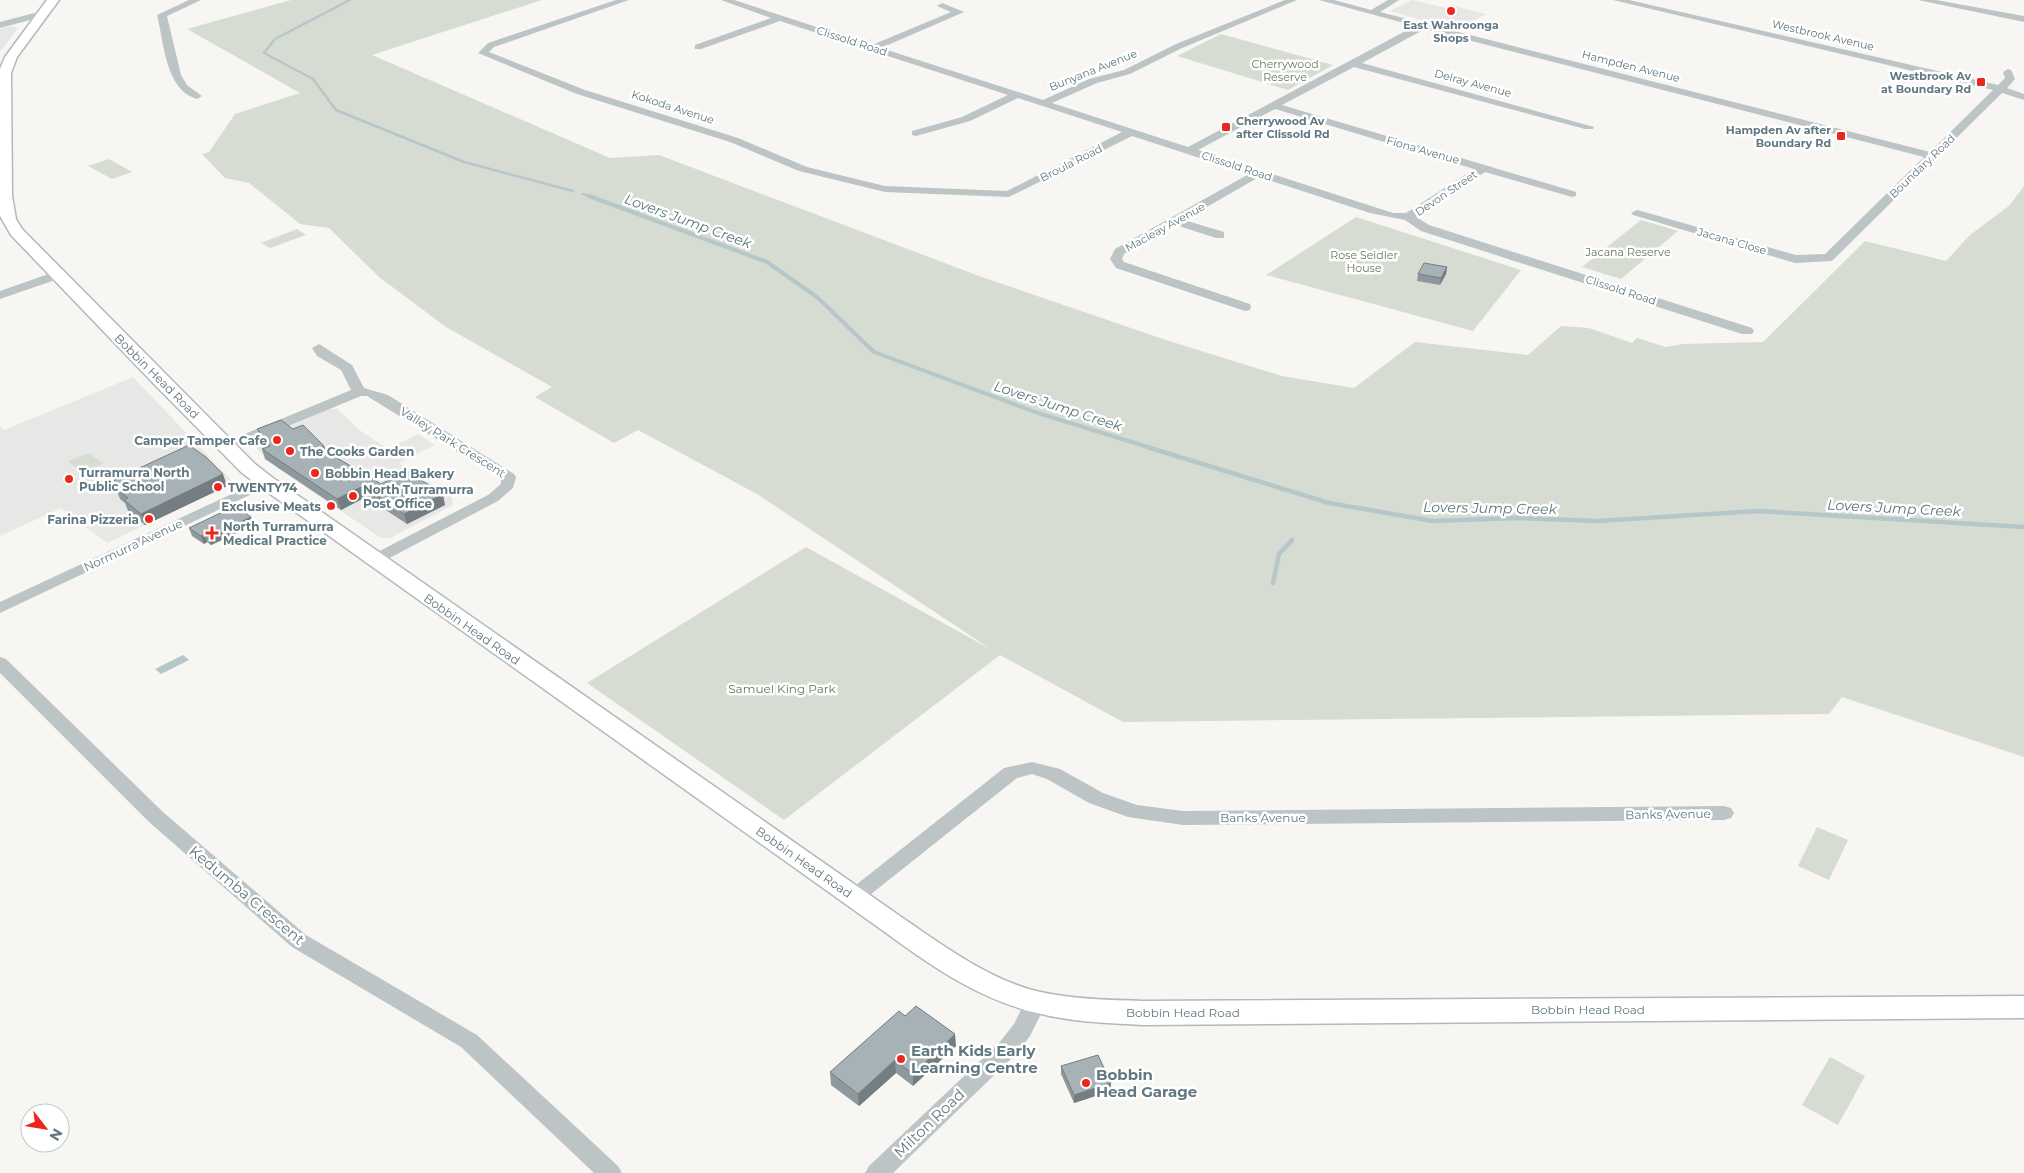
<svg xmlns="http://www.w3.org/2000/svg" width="2024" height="1173" viewBox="0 0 2024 1173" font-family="Montserrat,sans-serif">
<rect width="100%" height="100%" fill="#f7f6f3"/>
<g fill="#e7e8e6">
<polygon points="1412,0 1447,8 1451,5 1486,14 1457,30 1390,11"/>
<polygon points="10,26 18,28 0,52 0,29"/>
<polygon points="133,377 234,483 107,543 61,508 0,536 0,427 4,430"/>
<polygon points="329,409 338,409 358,429 388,449 418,434 435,445 399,463 452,497 453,505 390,538 381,538 276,467 253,445 255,442"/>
</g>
<g fill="#d7dcd2">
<polygon points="291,0 542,0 372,55 610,158 659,155 979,276 1166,340 1282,376 1354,388 1415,342 1528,355 1561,326 1589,328 1632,343 1637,338 1666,347 1682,344 1763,342 1865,241 1946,261 1970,235 2010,205 2024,186 2024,757 1842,697 1829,714 1123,722 1000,655 784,820 587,683 806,547 992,650 757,494 638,430 614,443 535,397 552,387 446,327 379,277 329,228 300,224 249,183 225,178 202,154 209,152 235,114 300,93 187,29"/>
<polygon points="1221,34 1333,65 1288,90 1177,56"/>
<polygon points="109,159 132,172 112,179 88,166"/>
<polygon points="1356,217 1521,270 1473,331 1266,275"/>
<polygon points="1641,220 1678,231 1621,279 1582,267"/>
<polygon points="297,229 306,235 270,248 261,243"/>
<polygon points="89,453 103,464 82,473 68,461"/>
<polygon points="1817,827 1848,840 1829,880 1798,866"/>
<polygon points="1830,1057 1865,1076 1838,1125 1802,1105"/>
</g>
<polygon fill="#b5c7c9" points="183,655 189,660 161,674 155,669"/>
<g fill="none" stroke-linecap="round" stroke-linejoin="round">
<g stroke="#b5c7c9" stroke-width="2.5">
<polyline points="350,0 275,39 264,53 313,79 336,110 464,162 573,191"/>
<polyline points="583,194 592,197"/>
</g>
<polyline stroke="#b5c7c9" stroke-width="4" points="589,196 767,262 817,297 874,352 1038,413 1151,448"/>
<g stroke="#b5c7c9" stroke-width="4.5">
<polyline points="1147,447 1329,503 1433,521 1516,518 1598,521 1758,511 2024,527"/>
<polyline points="1273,583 1279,554 1292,540"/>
</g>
<g stroke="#b2b9bc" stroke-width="3">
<path id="major" d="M47,0H59L17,57L11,73L12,196L16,219L22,229L255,464L273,478L907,921C947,948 989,979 1036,991C1070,999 1107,1000 1143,1001L2024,996V1018L1143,1025C1108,1023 1071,1022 1037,1013C981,1000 934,968 889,935L259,486L241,472L154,384L11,235L0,216V69L5,57Z"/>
</g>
<g fill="#bdc4c6" fill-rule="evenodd">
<path d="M189,0H201L167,16L181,75L187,85L202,96L197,99C165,90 164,42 157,15Z"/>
<path d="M616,0H629L494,47L489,52L585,90L738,138L807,167L885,186L1007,191L1122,132L1018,98L970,121L916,136L912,135V131L962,117L1008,95L780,21L701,49H695V45L771,18L721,0H734L872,45L951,12L937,6L942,3L964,12L881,48L1043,100L1089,79L1124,70L1176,44L1285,0H1297L1182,48L1130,74L1097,83L1052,103L1188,147L1415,26L1319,0H1334L1371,10L1388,0H1399L1380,12L1930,152L1993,90L1613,0H1629L1998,85L2005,78L2003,72L2008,69L2011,70L2015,79L2007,88L2024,94V100L2002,93L1832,261L1795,263L1633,215L1631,213L1637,210L1641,211L1796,255L1825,254L1924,157L1425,29L1362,63L1594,127L1593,129H1585L1354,67L1282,105L1576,192V196L1572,197L1485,172L1416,217L1429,225L1752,328L1754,331L1752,334H1742L1421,231L1405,220L1370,213L1259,177L1184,220L1224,232V238H1216L1176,225L1124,254L1122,259L1124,262L1250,304L1251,307L1250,310L1245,311L1116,268L1110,259L1115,249L1249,174L1132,136L1009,197L885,192L799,171L730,142L577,94L478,53L488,43ZM1275,109L1474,169L1406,213H1393L1198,150Z"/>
<polygon points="1918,0 1936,0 2024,16 2024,22"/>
<polygon points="42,11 47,14 45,16 0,28 0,22"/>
<polygon points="57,271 63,275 61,278 0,299 0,291"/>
<polygon points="319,344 352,365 364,388 388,395 514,474 516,477 513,488 498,501 380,563 368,563 366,560 368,557 488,495 501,484 501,479 367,396 361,396 233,449 223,449 221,446 223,443 351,390 341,370 317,356 312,348"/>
<polygon points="266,478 271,479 273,482 271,485 0,613 0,602"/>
<polygon points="0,657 6,659 163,812 306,935 477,1035 618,1166 622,1173 594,1173 461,1047 292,947 149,822 0,673"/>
<polygon points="1032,762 1060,769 1103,793 1137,805 1183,811 1724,806 1731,808 1734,813 1731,818 1724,820 1183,825 1128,817 1089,803 1047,779 1032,774 1017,778 861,902 854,905 847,902 844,897 847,892 1004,768"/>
<polygon points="1036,993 1044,996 1047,1002 1030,1036 1015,1055 893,1173 865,1173 869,1166 999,1043 1014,1024 1028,996"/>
</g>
<use href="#major" fill="#fff" fill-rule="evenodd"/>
</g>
<g fill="#8f999d">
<polygon points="1447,267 1446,274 1440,285 1417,281 1418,274"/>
<polygon points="257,429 293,429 324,446 326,451 381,484 445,505 407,524 366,497 341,510 265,459 262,449 264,448 260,445 256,435 259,434"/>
<polygon points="114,480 227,486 145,525 128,511 125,503 120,499 116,488 117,487"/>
<polygon points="254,525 211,545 207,542 204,544 192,536 189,528"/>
<polygon points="956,1046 913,1086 896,1073 859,1106 831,1085 830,1072"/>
<polygon points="1061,1066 1111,1091 1074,1103 1061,1074"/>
</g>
<g fill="#747d7f">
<polygon points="1447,267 1446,274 1440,285 1441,278"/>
<polygon points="324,446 327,456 320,448"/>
<polygon points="223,474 227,486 145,525 141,514"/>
<polygon points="363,486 366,497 341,510 337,499"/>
<polygon points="443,494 445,505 407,524 404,514"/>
<polygon points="251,517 254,525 211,545 208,537"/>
<polygon points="204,535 207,542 204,544 201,536"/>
<polygon points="955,1034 956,1046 913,1086 913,1074"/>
<polygon points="895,1060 896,1073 859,1106 858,1094"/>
<polygon points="1111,1083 1111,1091 1074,1103 1074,1095"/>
</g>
<g fill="#a6b2b6" stroke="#747d7f">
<polygon points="1424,263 1447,267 1441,278 1418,274"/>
<polygon points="281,420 293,429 303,425 324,446 320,448 381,484 407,471 443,494 404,514 363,486 337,499 262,449 270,446 256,435 261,433 257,429"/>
<polygon points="189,445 206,457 223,474 141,514 124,500 128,498 116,488 121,486 114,480"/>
<polygon points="235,506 251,517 208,537 204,535 201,536 189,528"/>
<polygon points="916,1006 955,1034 913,1074 895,1060 858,1094 830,1072 899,1011 905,1016"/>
<polygon points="1098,1055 1111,1083 1074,1095 1061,1066"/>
</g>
<g fill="#ed261d" stroke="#fff" stroke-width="2">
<circle cx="1451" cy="11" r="5"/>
<rect x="1976" y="77" width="10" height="10" rx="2.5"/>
<rect x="1221" y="122" width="10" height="10" rx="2.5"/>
<rect x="1836" y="131" width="10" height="10" rx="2.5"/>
<circle cx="277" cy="440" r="5"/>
<circle cx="290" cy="451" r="5"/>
<circle cx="315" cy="473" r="5"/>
<circle cx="69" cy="479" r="5"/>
<circle cx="218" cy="487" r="5"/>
<circle cx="353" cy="496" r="5"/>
<circle cx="331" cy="506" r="5"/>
<circle cx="149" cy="519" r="5"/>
<path d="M209.5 525.5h5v5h5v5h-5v5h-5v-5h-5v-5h5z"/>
<circle cx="901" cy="1059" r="5"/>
<circle cx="1086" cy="1083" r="5"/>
</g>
<g text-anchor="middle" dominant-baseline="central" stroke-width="5" stroke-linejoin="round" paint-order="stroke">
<g font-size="11" font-weight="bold" fill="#607880" stroke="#fff" text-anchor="end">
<text x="1451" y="25" text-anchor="middle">East Wahroonga<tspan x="1451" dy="13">Shops</tspan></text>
<text x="1971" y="76">Westbrook Av<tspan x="1971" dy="13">at Boundary Rd</tspan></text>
<text x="1236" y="121" text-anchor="start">Cherrywood Av<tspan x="1236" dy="13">after Clissold Rd</tspan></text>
<text x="1831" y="130">Hampden Av after<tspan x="1831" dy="13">Boundary Rd</tspan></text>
</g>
<g font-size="11" fill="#607880" stroke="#fff">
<text transform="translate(1823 35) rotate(13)">Westbrook Avenue</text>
<text transform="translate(852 41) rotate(18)">Clissold Road</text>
<text transform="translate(1631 66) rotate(14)">Hampden Avenue</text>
<text transform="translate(1093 70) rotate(-22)">Bunyana Avenue</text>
<text transform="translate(1473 83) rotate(15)">Delray Avenue</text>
<text transform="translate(673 107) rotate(18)">Kokoda Avenue</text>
<text transform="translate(1423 150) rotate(16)">Fiona Avenue</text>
<text transform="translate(1071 163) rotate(-27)">Broula Road</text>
<text transform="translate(1237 166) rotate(18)">Clissold Road</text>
<text transform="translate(1922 166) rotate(-44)">Boundary Road</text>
<text transform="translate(1446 193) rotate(-34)">Devon Street</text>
<text transform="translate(1165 227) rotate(-29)">Macleay Avenue</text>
<text transform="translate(1732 241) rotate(16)">Jacana Close</text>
<text transform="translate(1621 290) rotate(18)">Clissold Road</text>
</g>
<g font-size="11" fill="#68785f" stroke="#fff">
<text x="1285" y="64">Cherrywood<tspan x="1285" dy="13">Reserve</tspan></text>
<text x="1628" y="252">Jacana Reserve</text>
<text x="1364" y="255">Rose Seidler<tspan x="1364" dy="13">House</tspan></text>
</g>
<g font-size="12" fill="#607880" stroke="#fff">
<text transform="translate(157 376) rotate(45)">Bobbin Head Road</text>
<text transform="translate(453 442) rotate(32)">Valley Park Crescent</text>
<text transform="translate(133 545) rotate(-25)">Normurra Avenue</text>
<text transform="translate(472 629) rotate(35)">Bobbin Head Road</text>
<text transform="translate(1668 814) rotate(-1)">Banks Avenue</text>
<text x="1263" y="817">Banks Avenue</text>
<text transform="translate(804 862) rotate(35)">Bobbin Head Road</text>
<text x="1588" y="1009">Bobbin Head Road</text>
<text x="1183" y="1012">Bobbin Head Road</text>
</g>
<g font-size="12" font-weight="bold" fill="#607880" stroke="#fff" text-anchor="start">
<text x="267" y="440" text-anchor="end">Camper Tamper Cafe</text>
<text x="300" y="451">The Cooks Garden</text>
<text x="79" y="472">Turramurra North<tspan x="79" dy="14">Public School</tspan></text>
<text x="325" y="473">Bobbin Head Bakery</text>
<text x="228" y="487">TWENTY74</text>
<text x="363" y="489">North Turramurra<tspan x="363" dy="14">Post Office</tspan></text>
<text x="321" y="506" text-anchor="end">Exclusive Meats</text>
<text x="139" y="519" text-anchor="end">Farina Pizzeria</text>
<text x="223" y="526">North Turramurra<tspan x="223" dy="14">Medical Practice</tspan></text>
</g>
<g font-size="12" fill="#68785f" stroke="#fff">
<text x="782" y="688">Samuel King Park</text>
</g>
<g font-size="14" font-style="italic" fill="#5a787c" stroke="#fff">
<text transform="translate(688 221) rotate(20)">Lovers Jump Creek</text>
<text transform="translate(1058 406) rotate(18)">Lovers Jump Creek</text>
<text transform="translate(1490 508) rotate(1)">Lovers Jump Creek</text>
<text transform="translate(1894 508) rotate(3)">Lovers Jump Creek</text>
</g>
<g font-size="15" fill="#607880" stroke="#fff">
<text transform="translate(247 895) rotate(40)">Kedumba Crescent</text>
<text transform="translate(929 1123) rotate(-44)">Milton Road</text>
</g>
<g font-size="15" font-weight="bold" fill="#607880" stroke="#fff" text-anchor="start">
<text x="911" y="1050">Earth Kids Early<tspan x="911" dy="17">Learning Centre</tspan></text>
<text x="1096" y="1074">Bobbin<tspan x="1096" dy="17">Head Garage</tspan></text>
</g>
</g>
<g transform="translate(45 1128) rotate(121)"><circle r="24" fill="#ffffff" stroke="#bfc9cc"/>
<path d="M0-4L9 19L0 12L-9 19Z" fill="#ed261d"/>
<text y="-8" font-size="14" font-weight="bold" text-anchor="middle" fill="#607880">N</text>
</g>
</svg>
